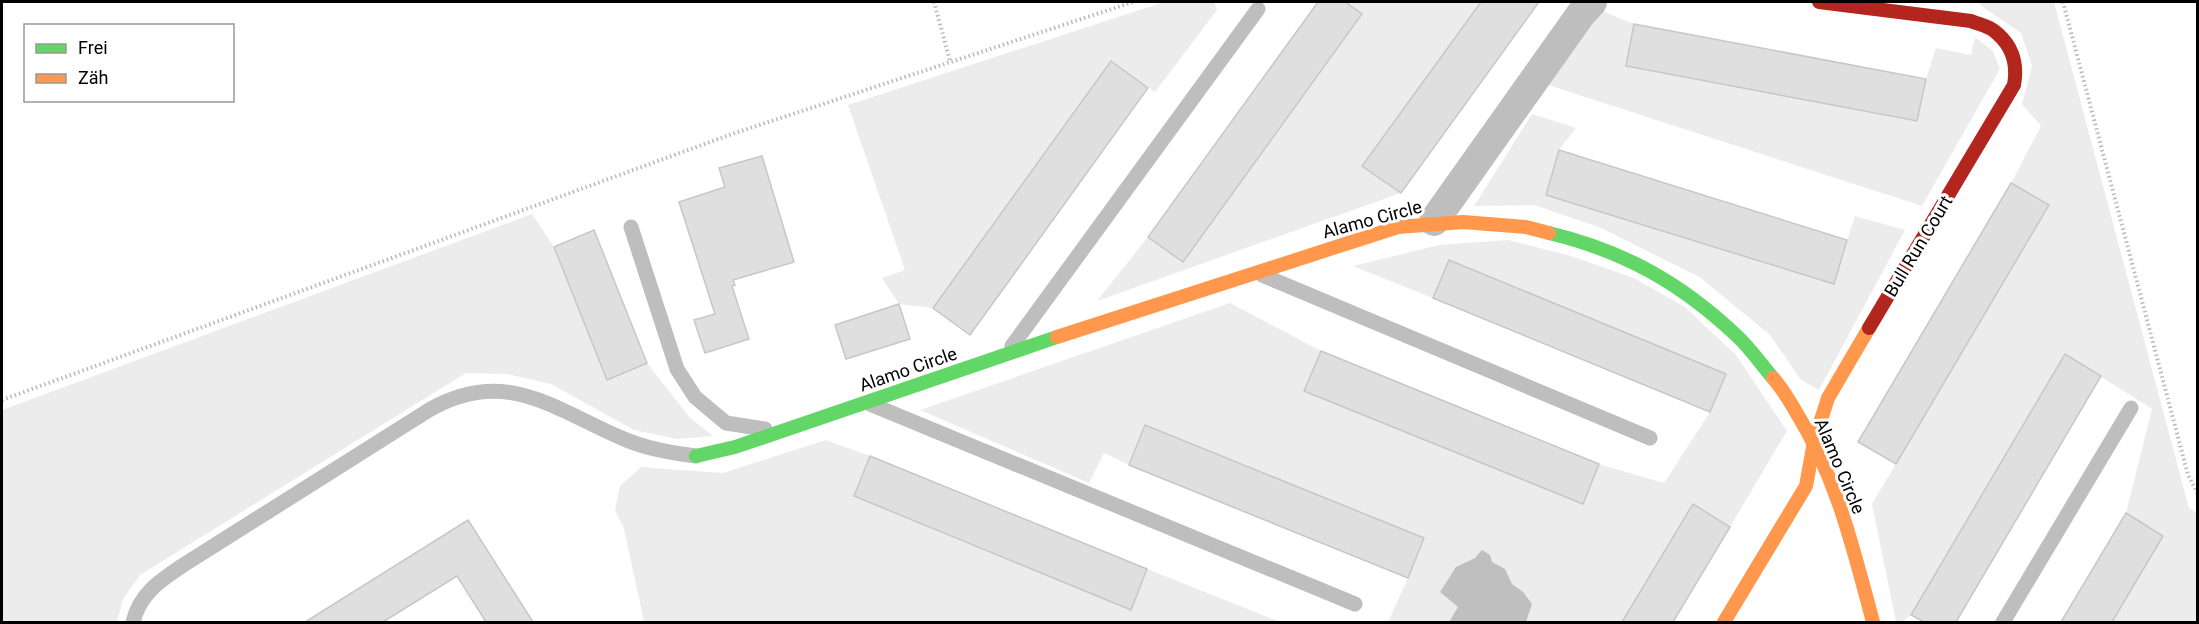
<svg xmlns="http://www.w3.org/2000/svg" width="2199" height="624" viewBox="0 0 2199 624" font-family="Roboto,sans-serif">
<rect width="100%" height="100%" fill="#fff"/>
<g fill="#ececec">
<polygon points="1164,2 1214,2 1217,10 1155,92 1111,61 933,308 899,304 882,278 905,270 848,105"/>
<polygon points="1345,2 1481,2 1362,165 1401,193 1097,301 1148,237 1183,262 1362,15"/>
<polygon points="1980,2 2054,2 2189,508 2197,513 2197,622 2112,622 2163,536 2126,513 2152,409 2065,354 1911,615 1902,622 1896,622 1872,504 2049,206 2011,183 2041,126 2022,104 2032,66 2021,33 1980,5"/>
<polygon points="1602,11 1634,24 1627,66 1917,121 1926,79 1936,48 1971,55 1975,37 1993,51 2000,69 1922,206 1548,85"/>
<polygon points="1532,114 1576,128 1559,150 1546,195 1833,284 1855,216 1905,230 1819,390 1801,380 1770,335 1701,278 1601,228 1534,205 1474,206"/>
<polygon points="532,214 554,247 607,379 647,363 690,418 713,436 677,439 634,430 551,384 507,374 466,373 140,575 123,599 117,622 2,622 2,410"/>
<polygon points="1508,240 1571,256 1634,278 1685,307 1736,355 1787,431 1730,527 1693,505 1622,622 1388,622 1408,578 1145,425 1129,465 1104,453 1089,483 920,410 1230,303 1321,351 1305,391 1582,504 1599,464 1664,483 1710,412 1725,375 1449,260 1433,298 1353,266 1439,245"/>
<polygon points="826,440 870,456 854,496 1130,610 1147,569 1280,622 644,622 624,529 615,510 620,486 641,467 723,473"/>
</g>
<polygon fill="#bfbfbf" points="1482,550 1490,555 1492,562 1505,569 1512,584 1523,592 1532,604 1526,622 1449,622 1458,607 1440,592 1456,567 1475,558"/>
<g fill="#dfdfdf" stroke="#c7c7c7" stroke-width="1.5">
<polygon points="1318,2 1345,2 1362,14 1183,262 1148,237"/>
<polygon points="1481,2 1539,2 1401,193 1362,166"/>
<polygon points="1634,24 1926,79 1917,121 1626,66"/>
<polygon points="1111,61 1148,88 970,335 933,308"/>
<polygon points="1559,150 1847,240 1834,284 1546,195"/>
<polygon points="762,156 794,262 733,280 735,285 732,286 749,339 705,353 694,320 715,314 679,202 725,187 719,168"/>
<polygon points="2011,183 2049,205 1896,464 1858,442"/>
<polygon points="594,230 647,363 607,380 554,247"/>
<polygon points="1449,260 1726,374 1710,412 1433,298"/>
<polygon points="899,304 910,339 846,359 835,325"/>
<polygon points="1321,351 1599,464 1583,504 1304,391"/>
<polygon points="2065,354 2101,376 1956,622 1924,622 1911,615"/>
<polygon points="1145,425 1424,538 1408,578 1129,465"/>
<polygon points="870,456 1147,569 1131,610 854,496"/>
<polygon points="1693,504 1730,527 1673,622 1622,622"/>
<polygon points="2126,513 2163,536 2112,622 2061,622"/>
<polygon points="468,520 533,622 486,622 457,576 383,622 305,622"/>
</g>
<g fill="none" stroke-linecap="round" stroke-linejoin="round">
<g stroke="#b9b9b9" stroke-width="4" stroke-dasharray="1.5 3" stroke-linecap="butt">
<polyline points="934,2 950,61"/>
<polyline points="2063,2 2188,475 2198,494"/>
<polyline points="2,400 732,134 1133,2"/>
</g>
<g stroke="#bebebe" stroke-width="15">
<polyline points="631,227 677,369 695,397 726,423 765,429"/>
<polyline points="1262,275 1650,438"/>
<polyline points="1012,346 1258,9"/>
<polyline points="870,404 1355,604"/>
<path d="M133,622C140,593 161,580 185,564L429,410C506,366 553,409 624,439C647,449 671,453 696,456"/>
<polyline points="2003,622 2131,408"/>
</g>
<polyline stroke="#bebebe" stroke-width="30" points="1434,221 1581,14 1592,2"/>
<g stroke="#63d668" stroke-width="14">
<path d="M1549,233C1624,251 1681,283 1737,336C1750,348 1761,364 1773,378"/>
<polyline points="696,456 735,447 1057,337"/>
</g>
<g stroke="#ff974d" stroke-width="14">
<polyline points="1057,337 1398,227 1463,222 1526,227 1549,233"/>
<path d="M1773,378C1782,388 1789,400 1796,412C1837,478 1853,548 1873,622"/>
<polyline points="1724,622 1806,486 1814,442 1828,398 1869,328"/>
</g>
<path stroke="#b3261e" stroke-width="14" d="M1819,2L1971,21C1978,24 1987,26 1993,30C2012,44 2018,63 2014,85L1869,328"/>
</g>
<g text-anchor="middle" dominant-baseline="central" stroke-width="6" stroke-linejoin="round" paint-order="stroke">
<g font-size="18" fill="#000" stroke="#fff">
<text transform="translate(1372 219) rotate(-15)">Alamo Circle</text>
<text transform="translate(1918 246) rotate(-59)">Bull Run Court</text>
<text transform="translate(908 369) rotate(-19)">Alamo Circle</text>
<text transform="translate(1840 466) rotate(67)">Alamo Circle</text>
</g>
</g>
<rect width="2199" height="624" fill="none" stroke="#000000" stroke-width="6"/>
<rect x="24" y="24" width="210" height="78" fill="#ffffff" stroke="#999999" stroke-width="1.5"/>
<rect x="36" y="44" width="30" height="9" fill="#63d668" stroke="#999999" stroke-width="1.5"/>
<text x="78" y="54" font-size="18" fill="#000000">Frei</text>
<rect x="36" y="74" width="30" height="9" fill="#ff974d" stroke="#999999" stroke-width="1.5"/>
<text x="78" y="84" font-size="18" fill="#000000">Zäh</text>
</svg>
